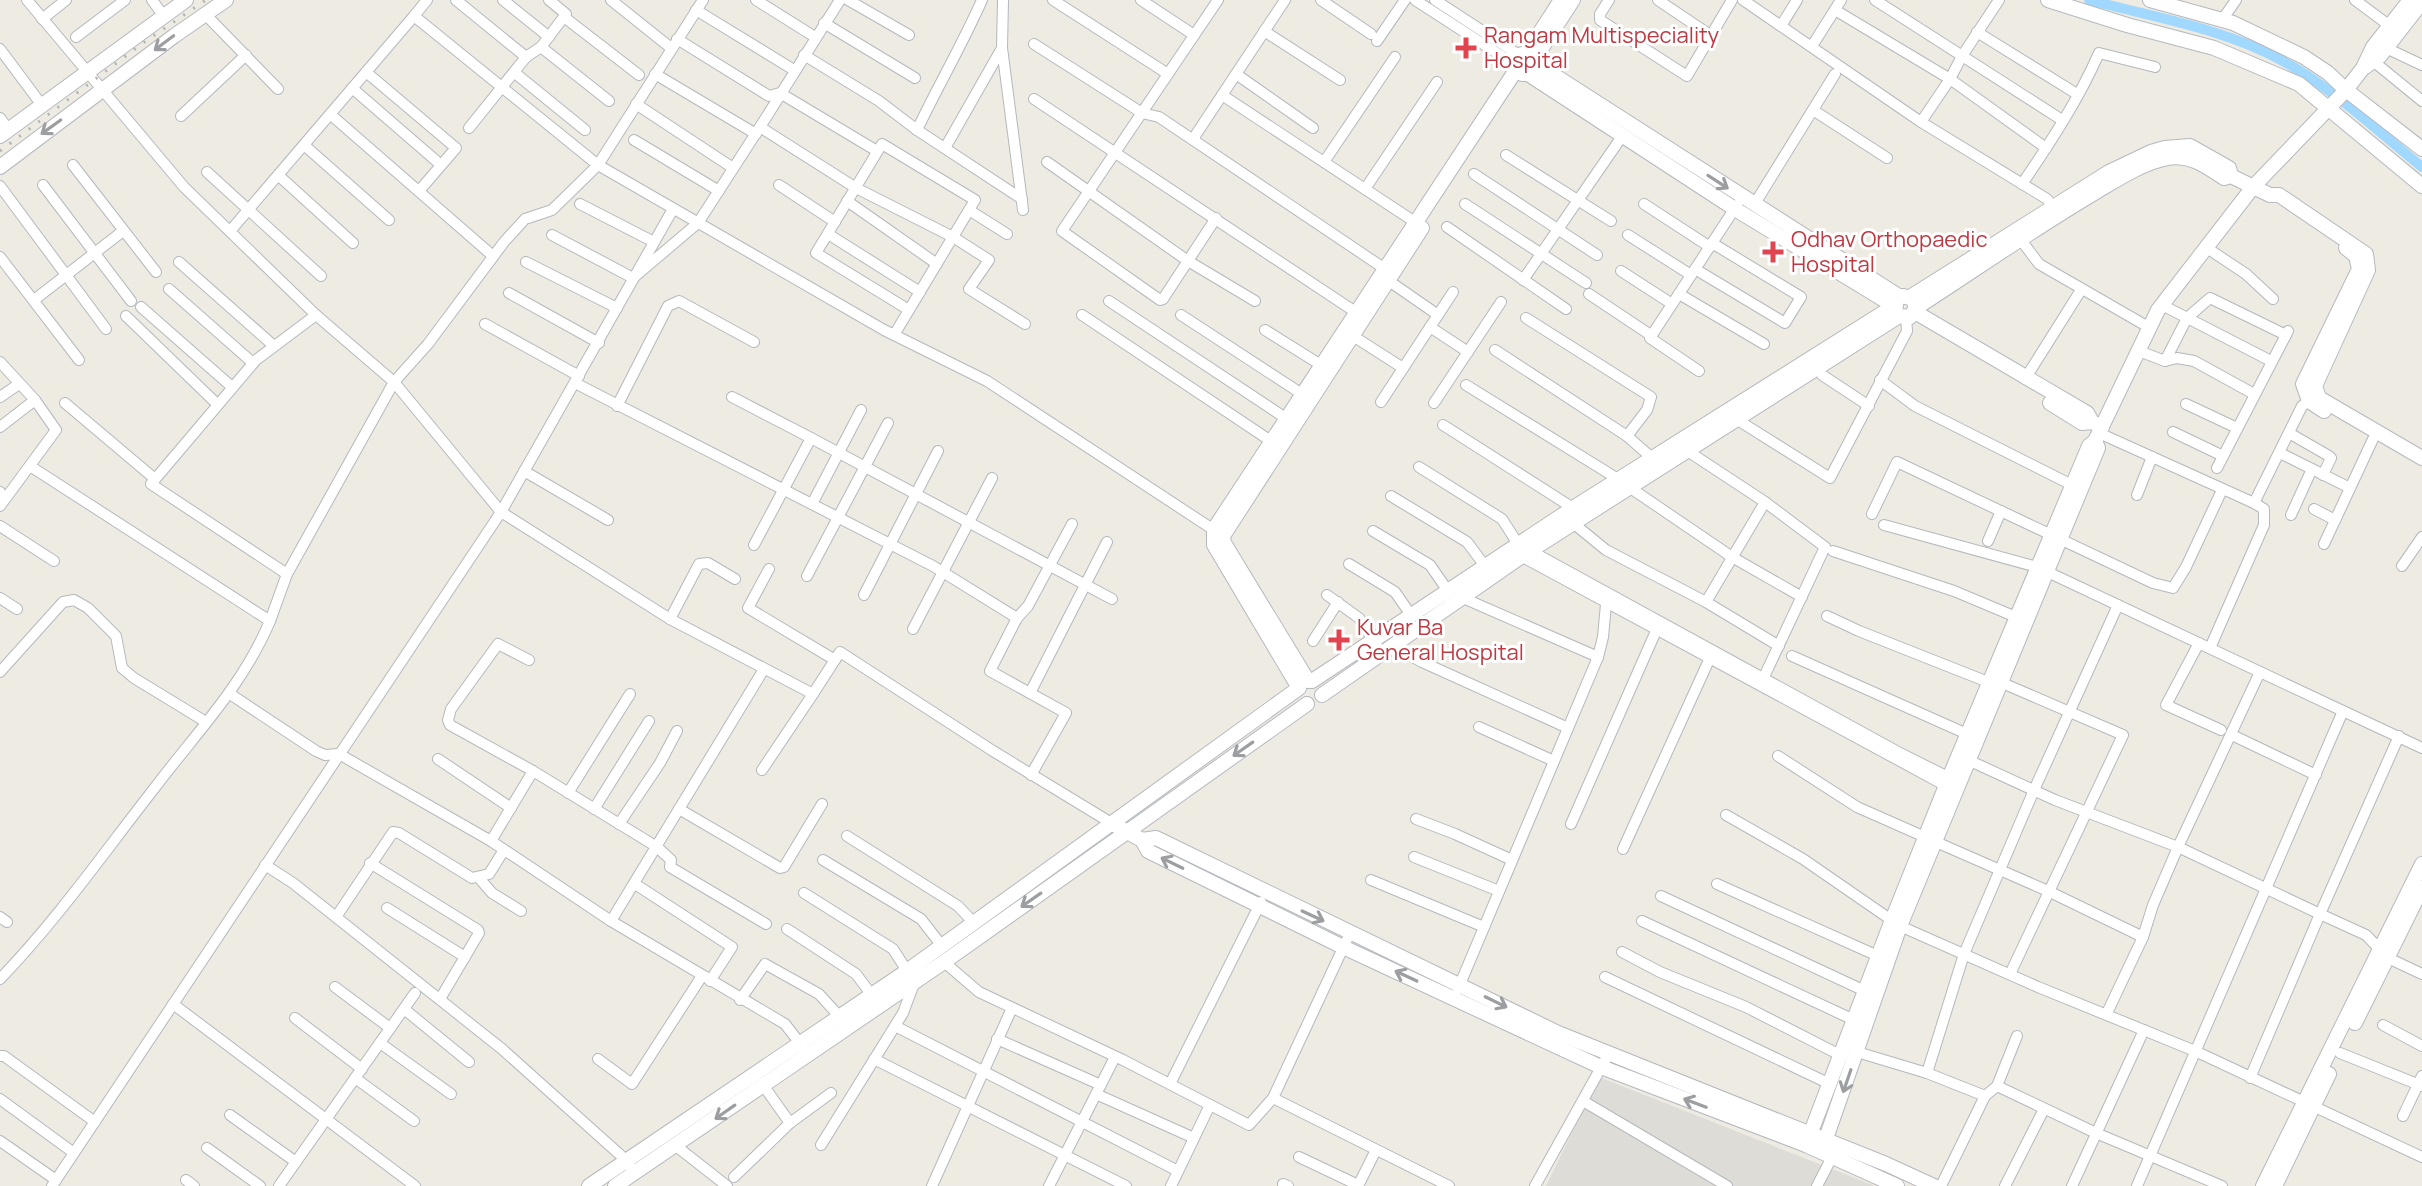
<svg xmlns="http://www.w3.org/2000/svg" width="2422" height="1186" viewBox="0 0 2422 1186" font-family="Manrope,sans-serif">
<rect width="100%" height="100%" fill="#eeebe2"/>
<polygon fill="#dedcd6" points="1599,1077 1875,1186 1546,1186"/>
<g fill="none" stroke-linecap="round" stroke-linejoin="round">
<path stroke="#a0d8ff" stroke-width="10" d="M2089,0C2153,17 2222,28 2281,60C2332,87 2377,131 2422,167"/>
<g stroke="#b4b8bd" stroke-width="12">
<g id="street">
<polyline points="27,0 184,187 316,315 394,382 501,512 670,619 813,694 762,770"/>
<polyline points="152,0 163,15"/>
<polyline points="427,0 414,16 598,165 884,330 987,381 1217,532"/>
<polyline points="456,0 526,57"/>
<polyline points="503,0 549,37"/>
<polyline points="611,0 671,48"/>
<polyline points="756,0 815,37"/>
<polyline points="840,0 760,127 856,188 953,237 989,260 969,289 1025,324"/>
<polyline points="848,0 909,35"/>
<polyline points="1003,0 1002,48 1023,210"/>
<polyline points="1053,0 1168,74"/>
<polyline points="1141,0 1194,35"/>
<polyline points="1321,0 1371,34"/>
<polyline points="1415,0 1514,64"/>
<polyline points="1435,0 1519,55"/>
<polyline points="1609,0 1600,14 1600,20 1687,76 1732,0"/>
<polyline points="1658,0 1710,35"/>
<polyline points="1743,0 1921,122 2047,199 2056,211"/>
<polyline points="1875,0 2062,120"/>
<polyline points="2355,0 2390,26"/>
<polyline points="696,10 794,70"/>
<polyline points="1835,10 1950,79 1962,56 1999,0"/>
<polyline points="205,14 278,89"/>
<polyline points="564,17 639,75"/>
<polyline points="42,19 66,0"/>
<polyline points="2222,20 2236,0"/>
<polyline points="824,23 915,78"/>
<polyline points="1781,26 1797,0"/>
<polyline points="1264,31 1340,80"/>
<polyline points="1977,32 2077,94"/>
<polyline points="76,37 125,0"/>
<polyline points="677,39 769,96 780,93 877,151"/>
<polyline points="1377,41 1405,0"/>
<polyline points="1034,44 1142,113 1159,117 1388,271"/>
<polyline points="1812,46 1841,0"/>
<polyline points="541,47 609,101"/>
<polyline points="2386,48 2422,65"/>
<polyline points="0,49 41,104"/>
<polyline points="804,55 879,101 917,130 1022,199"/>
<polyline points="2373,61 2422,101"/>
<polyline points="366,72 456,148 419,191"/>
<polyline points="515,73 585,130"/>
<polyline points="655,74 756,134"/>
<polyline points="1236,74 1313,128"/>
<polyline points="352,88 441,165"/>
<polyline points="1222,95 1421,226"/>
<polyline points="1034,99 1360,315"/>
<polyline points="636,104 733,168"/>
<polyline points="1813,110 1887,158"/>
<polyline points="330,114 493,256"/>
<polyline points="181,116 246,55"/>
<polyline points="0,118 8,129"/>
<polyline points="1921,122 1950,79 2046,148"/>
<polyline points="469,128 526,57 541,47 566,14 549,0"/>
<path d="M917,130C938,86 962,45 982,0"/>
<polyline points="1193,139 1285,0"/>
<polyline points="634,140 719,191"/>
<polyline points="304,145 389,220"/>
<polyline points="945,148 1002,48"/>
<polyline points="1506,155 1611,221"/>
<polyline points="1047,162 1188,261 1255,301"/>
<polyline points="1324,162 1395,57"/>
<polyline points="73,165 156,272"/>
<polyline points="207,172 321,276"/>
<polyline points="1474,174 1597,255"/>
<polyline points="278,175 353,243"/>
<path d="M2022,184C2050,143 2079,99 2099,53L2155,67"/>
<polyline points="43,185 131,301"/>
<polyline points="779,185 835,222"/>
<polyline points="0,186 106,329"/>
<polyline points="1365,189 1437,82"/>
<polyline points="847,201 937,264"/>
<polyline points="580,204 654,242"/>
<polyline points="1465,204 1586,283"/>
<polyline points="1644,204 1710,247"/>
<polyline points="1754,205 1835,74"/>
<polyline points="969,210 1007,234"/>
<polyline points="1216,218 1163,299 1160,300 1062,231 1218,0"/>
<polyline points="1447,227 1566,309"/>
<polyline points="231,230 414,16"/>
<polyline points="828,234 920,292"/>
<polyline points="552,235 633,278 698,223 760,127"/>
<polyline points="1628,235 1691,275"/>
<polyline points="2021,240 2039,264 2150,328"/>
<polyline points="2207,248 2246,274 2273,299"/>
<polyline points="0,257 79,360"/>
<polyline points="179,262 274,346"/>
<polyline points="526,262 617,308"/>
<polyline points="1695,269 1785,323 1801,297 1712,243"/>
<polyline points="1621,271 1672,304"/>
<polyline points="1523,280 1623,135"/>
<polyline points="1389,281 1438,315"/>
<polyline points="169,289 253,363"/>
<polyline points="509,293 599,343"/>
<polyline points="1589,294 1652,336"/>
<polyline points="1679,294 1764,344"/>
<polyline points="34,300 123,231"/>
<polyline points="1109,301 1290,421"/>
<polyline points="2162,305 2271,361"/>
<polyline points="141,307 232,387"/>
<polyline points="316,315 256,360 151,484 287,574 394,382 428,344 504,242 525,219 552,210 598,165 703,0"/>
<polyline points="1082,315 1277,445"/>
<polyline points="1181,315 1302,394"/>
<polyline points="126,316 217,404"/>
<polyline points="1526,318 1651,397 1647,410 1627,436"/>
<polyline points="485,324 579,376"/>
<polyline points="1430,327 1468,352"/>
<polyline points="1265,330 1321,365"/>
<polyline points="894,335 975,200 882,144 816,253 909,310"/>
<polyline points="1353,336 1403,368"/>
<polyline points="1495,350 1627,436 1652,458"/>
<polyline points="2139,351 2165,361 2177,358 2194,361 2254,394"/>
<polyline points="2165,361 2187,318 2210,298 2286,335"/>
<polyline points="0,362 35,400 56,430 0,506"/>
<polyline points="1699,371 1650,338 1737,205"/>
<polyline points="1822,375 1869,406"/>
<polyline points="2025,379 2081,290"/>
<polyline points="1880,380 1915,406 2072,485"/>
<polyline points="575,383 933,566 1017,618 990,671 1066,713 1031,775"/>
<polyline points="1466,385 1618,479"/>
<polyline points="0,397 19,384"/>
<polyline points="732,397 811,438 754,545"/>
<polyline points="1381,402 1453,292"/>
<polyline points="65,403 155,479"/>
<polyline points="1434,403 1501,302"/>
<polyline points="2186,404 2237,428"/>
<polyline points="617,406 668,306 679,301 754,342"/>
<polyline points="1736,419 1830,478 1907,331 1906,318"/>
<polyline points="1443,425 1573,508"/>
<polyline points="0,427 35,400"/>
<polyline points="2173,432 2223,456"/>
<polyline points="2099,433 2254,503 2302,406 2309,401"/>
<polyline points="2289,433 2329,456 2331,458 2323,475"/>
<polyline points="811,438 1112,599"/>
<polyline points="1686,450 1765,502 1825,547 1763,679"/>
<polyline points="2280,453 2350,488"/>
<polyline points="1419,467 1502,519 1518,544 1898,752 1952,779"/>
<polyline points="2217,468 2288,331"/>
<polyline points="524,471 608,520"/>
<polyline points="1629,487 1732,557 1802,597"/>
<polyline points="0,492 0,493"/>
<polyline points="2137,495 2152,457"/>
<polyline points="1391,496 1467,542 1485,566"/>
<polyline points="1765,502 1706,602 1779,646"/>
<polyline points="812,504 861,410"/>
<polyline points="2314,509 2335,520"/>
<polyline points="1872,514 1897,462 2153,583 2173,588 2186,567 2222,490"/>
<polyline points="2291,515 2312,469"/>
<polyline points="1573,523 1606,550 1706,602"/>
<polyline points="1884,525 2037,567 2343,711"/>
<polyline points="0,526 54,561"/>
<polyline points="1373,531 1430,565 1448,591"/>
<polyline points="1988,541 2001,511"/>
<polyline points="2324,544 2373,439"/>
<polyline points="1833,551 1954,591 2016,617"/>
<polyline points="1517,554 1950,788"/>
<polyline points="1349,564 1395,592 1411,615"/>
<polyline points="2402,566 2422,537"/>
<polyline points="769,569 748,608 835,660"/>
<polyline points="807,576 888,423"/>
<polyline points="864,595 938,451"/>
<polyline points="1327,595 1359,618 1382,654"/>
<polyline points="0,598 17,609"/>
<polyline points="1463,598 1598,657"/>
<polyline points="1827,616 1859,631 1988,682"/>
<polyline points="1017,618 1028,606 1072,524"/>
<polyline points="670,619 699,564 708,563 735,579"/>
<polyline points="270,621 287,574"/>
<polyline points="913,629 992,478"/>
<polyline points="1313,641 1338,602"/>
<polyline points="2199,643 2166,705 2221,730"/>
<polyline points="1393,646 1422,662 1568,728"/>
<polyline points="2210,648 2264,525 2264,509 2254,503"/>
<polyline points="1792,656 1967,734"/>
<polyline points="529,660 498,644 451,709 448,720 450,725 533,771"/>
<polyline points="0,672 63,602 74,600 88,608 116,636 122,668 134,678 206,722"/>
<polyline points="2000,682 2123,735 2010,974"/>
<polyline points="1030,693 1107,542"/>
<polyline points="230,694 316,751 325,755 339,754 491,841 611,921 785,1024 802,1046"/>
<polyline points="813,694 840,652 993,751 1113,824"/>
<polyline points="1479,727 1554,761"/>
<polyline points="2232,735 2316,775"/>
<polyline points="2399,736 2320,914 2366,935 2388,958 2422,974"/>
<polyline points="1778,756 1857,807 1925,837"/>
<polyline points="438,759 511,808"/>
<polyline points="1968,760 2055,800 2178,847 2320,914 2250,1078"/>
<polyline points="568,793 630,694"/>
<polyline points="594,809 649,721"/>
<polyline points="679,809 780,868 784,867 822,804"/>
<polyline points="1726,815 1803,859 1900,926 2038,987 2195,1051 2422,1157"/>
<polyline points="1416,819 1455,834 1512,860"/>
<polyline points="619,824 660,763 677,731"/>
<polyline points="1571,824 1656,631"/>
<polyline points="847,836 958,906 974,923"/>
<polyline points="491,841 533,771 657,847 671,860 670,867 766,924"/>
<polyline points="1936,842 2048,891 2143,937"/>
<polyline points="1623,849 1709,660"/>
<polyline points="1414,857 1499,891"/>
<polyline points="823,860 921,919 942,946"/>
<polyline points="370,863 478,930 479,933 440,999"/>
<polyline points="265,865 293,883 502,1049 627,1161 634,1174"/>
<polyline points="479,878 492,893 521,911"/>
<polyline points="1371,880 1484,927"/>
<polyline points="635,884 732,947 710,981"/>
<polyline points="1717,884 1878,956"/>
<polyline points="804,893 893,949 907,971"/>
<polyline points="1661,896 1865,991"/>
<polyline points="387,908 465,957"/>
<polyline points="0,917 7,922"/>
<polyline points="336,917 393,832 399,833 472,878 489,874 504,850"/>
<polyline points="611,921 764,669"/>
<polyline points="1642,921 1854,1020"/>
<polyline points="787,929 856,974 871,994"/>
<polyline points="1622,952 1660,972 1746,1007 1840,1055"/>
<polyline points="944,962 979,992 1123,1060 1249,1125 1273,1098 1449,1186"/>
<polyline points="1605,977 1830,1084"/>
<path d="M0,979C56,921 103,854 153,790C196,733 242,687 270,621L30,466"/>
<polyline points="335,987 390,1028"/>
<polyline points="1458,989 1598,657 1603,637 1606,604"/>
<polyline points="740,1000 765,964 819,994 840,1017"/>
<polyline points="173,1004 415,1186"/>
<polyline points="404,1009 469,1062"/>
<polyline points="2107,1013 2143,937 2153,905 2178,847 2260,672"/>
<polyline points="295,1018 362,1069"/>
<polyline points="2383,1025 2422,1046"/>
<polyline points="895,1026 1178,1171"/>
<polyline points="997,1039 1101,1085"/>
<polyline points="380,1043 451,1094"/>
<polyline points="1857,1052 1927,1073 1985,1096 1997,1086 2017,1036"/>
<polyline points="2340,1053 2422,1086"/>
<polyline points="0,1056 4,1056 95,1122"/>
<polyline points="598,1059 632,1084 702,976"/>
<polyline points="874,1059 1126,1186"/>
<polyline points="1927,1073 1964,954 2034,790 2118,605"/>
<polyline points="355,1078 414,1121"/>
<polyline points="1170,1084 1261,902"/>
<polyline points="1997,1086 2096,1133 2222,1186"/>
<polyline points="1096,1094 1194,1138"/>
<polyline points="1273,1098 1350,933"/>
<polyline points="0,1099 74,1153"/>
<polyline points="1583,1101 1727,1186"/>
<polyline points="230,1115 296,1162"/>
<polyline points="2403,1116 2422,1076"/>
<polyline points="790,1123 831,1093"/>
<polyline points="0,1141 56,1180"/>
<polyline points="821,1145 903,1013 915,981"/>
<polyline points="676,1146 727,1186"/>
<polyline points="207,1148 260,1186"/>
<polyline points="1299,1157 1358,1185"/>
<polyline points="734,1177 790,1123 763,1085"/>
<polyline points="186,1180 194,1186"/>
<polyline points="1283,1184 1288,1186"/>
<polyline points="52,1186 501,512 673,209"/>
<polyline points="279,1186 415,993"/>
<polyline points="932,1186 1012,1008"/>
<polyline points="1049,1186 1115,1057"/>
<polyline points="1171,1186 1210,1105"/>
<polyline points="1358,1186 1376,1150"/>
<polyline points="1535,1186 1608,1055"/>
<polyline points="1817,1186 1832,1157"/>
<polyline points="1941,1186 1985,1096"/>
<polyline points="2005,1186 2044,1109"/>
<polyline points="2072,1186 2144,1030"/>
<polyline points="2137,1186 2343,711 2422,748"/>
</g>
</g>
<g stroke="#b5b9bf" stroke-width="16">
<g id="secondary">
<polyline points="2048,0 2127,25 2214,48 2299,84 2422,186"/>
<polyline points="2150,0 2233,23 2304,57 2328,73 2346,90 2422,149"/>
<circle cx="1524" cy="64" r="10"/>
<polyline points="1526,54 1561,0"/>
<polyline points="1534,60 1573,0"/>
<polyline points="1535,63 1900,297"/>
<polyline points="2365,67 2380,56 2422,2"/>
<polyline points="0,136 186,0"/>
<polyline points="0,167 174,36 226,0"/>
<polyline points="1910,297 2109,172 2151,152 2165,148 2190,146 2229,168 2231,176"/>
<path d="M1916,308C1976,269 2035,228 2096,192C2118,179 2142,163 2168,158C2190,154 2206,166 2224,178L2231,176L2270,195H2279L2366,254L2368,270L2315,386L2319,398L2422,458"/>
<polyline points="1915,312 2087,413 2092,422 2102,427"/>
<polyline points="2050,403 2082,423 2092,422"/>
<polyline points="2324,411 2309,401 2303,384 2359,269 2356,256 2346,248"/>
<polyline points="1308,681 1224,543 1223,536 1422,228"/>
<polyline points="1312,681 1573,508 1894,306 1735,209 1528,74"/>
<polyline points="1322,695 1525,554 1899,316 1910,317 1916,308 1913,299 1903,296 1897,299 1895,310 1899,316"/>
<polyline points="1113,824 1142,840 1148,851 1343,947 1601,1067 1806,1145 1897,1186"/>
<polyline points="1142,840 1156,838 1558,1033 1886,1164 1934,1186"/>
<polyline points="2355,1023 2422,888"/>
<polyline points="1806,1145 1892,920 1949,778 2089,446 2095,441 2158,310 2253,187 2346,90 2363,68 2373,47 2410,0"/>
<polyline points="1823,1147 1900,926 2098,448 2095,441"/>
<polyline points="589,1186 907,971 1299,688 1214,545 1214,529 1516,70"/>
<polyline points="615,1186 944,962 1307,704"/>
<polyline points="2263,1186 2422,864"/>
<polyline points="2275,1186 2329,1074"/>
</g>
</g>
<use href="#street" stroke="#fff" stroke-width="10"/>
<use href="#secondary" stroke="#fff" stroke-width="14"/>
<polyline stroke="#b3b4b4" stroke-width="3" stroke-dasharray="2 10" stroke-linecap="butt" points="0,151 143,43 206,0"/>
</g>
<defs><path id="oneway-shaft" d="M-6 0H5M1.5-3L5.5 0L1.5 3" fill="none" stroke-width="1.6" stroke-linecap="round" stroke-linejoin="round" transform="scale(2)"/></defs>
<g stroke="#9c9ea1">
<use href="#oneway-shaft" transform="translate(164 43) rotate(143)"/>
<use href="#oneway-shaft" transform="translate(51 127) rotate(144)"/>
<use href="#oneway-shaft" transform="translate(1718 182) rotate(33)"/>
<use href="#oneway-shaft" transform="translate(1243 749) rotate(145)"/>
<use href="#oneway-shaft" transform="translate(1172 863) rotate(-154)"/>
<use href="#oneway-shaft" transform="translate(1031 900) rotate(145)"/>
<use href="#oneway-shaft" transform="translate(1313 916) rotate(25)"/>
<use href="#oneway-shaft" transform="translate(1406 976) rotate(-155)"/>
<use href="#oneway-shaft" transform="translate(1496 1002) rotate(26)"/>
<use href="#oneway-shaft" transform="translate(1847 1081) rotate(109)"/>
<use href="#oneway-shaft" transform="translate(1695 1103) rotate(-159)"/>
<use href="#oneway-shaft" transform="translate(725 1112) rotate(145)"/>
</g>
<g fill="#e0444e" stroke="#fff" stroke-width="3">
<path d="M1462 36h8v8h8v8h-8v8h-8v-8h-8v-8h8z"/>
<path d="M1769 240h8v8h8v8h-8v8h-8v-8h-8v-8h8z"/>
<path d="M1335 628h8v8h8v8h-8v8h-8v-8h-8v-8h8z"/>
</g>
<g text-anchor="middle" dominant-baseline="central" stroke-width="6" stroke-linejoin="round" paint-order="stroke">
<g font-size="22" fill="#be3a42" stroke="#fff" text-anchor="start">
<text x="1484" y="35">Rangam Multispeciality<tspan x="1484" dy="25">Hospital</tspan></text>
<text x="1791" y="239">Odhav Orthopaedic<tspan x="1791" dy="25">Hospital</tspan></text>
<text x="1357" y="627">Kuvar Ba<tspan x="1357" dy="25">General Hospital</tspan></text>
</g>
</g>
</svg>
